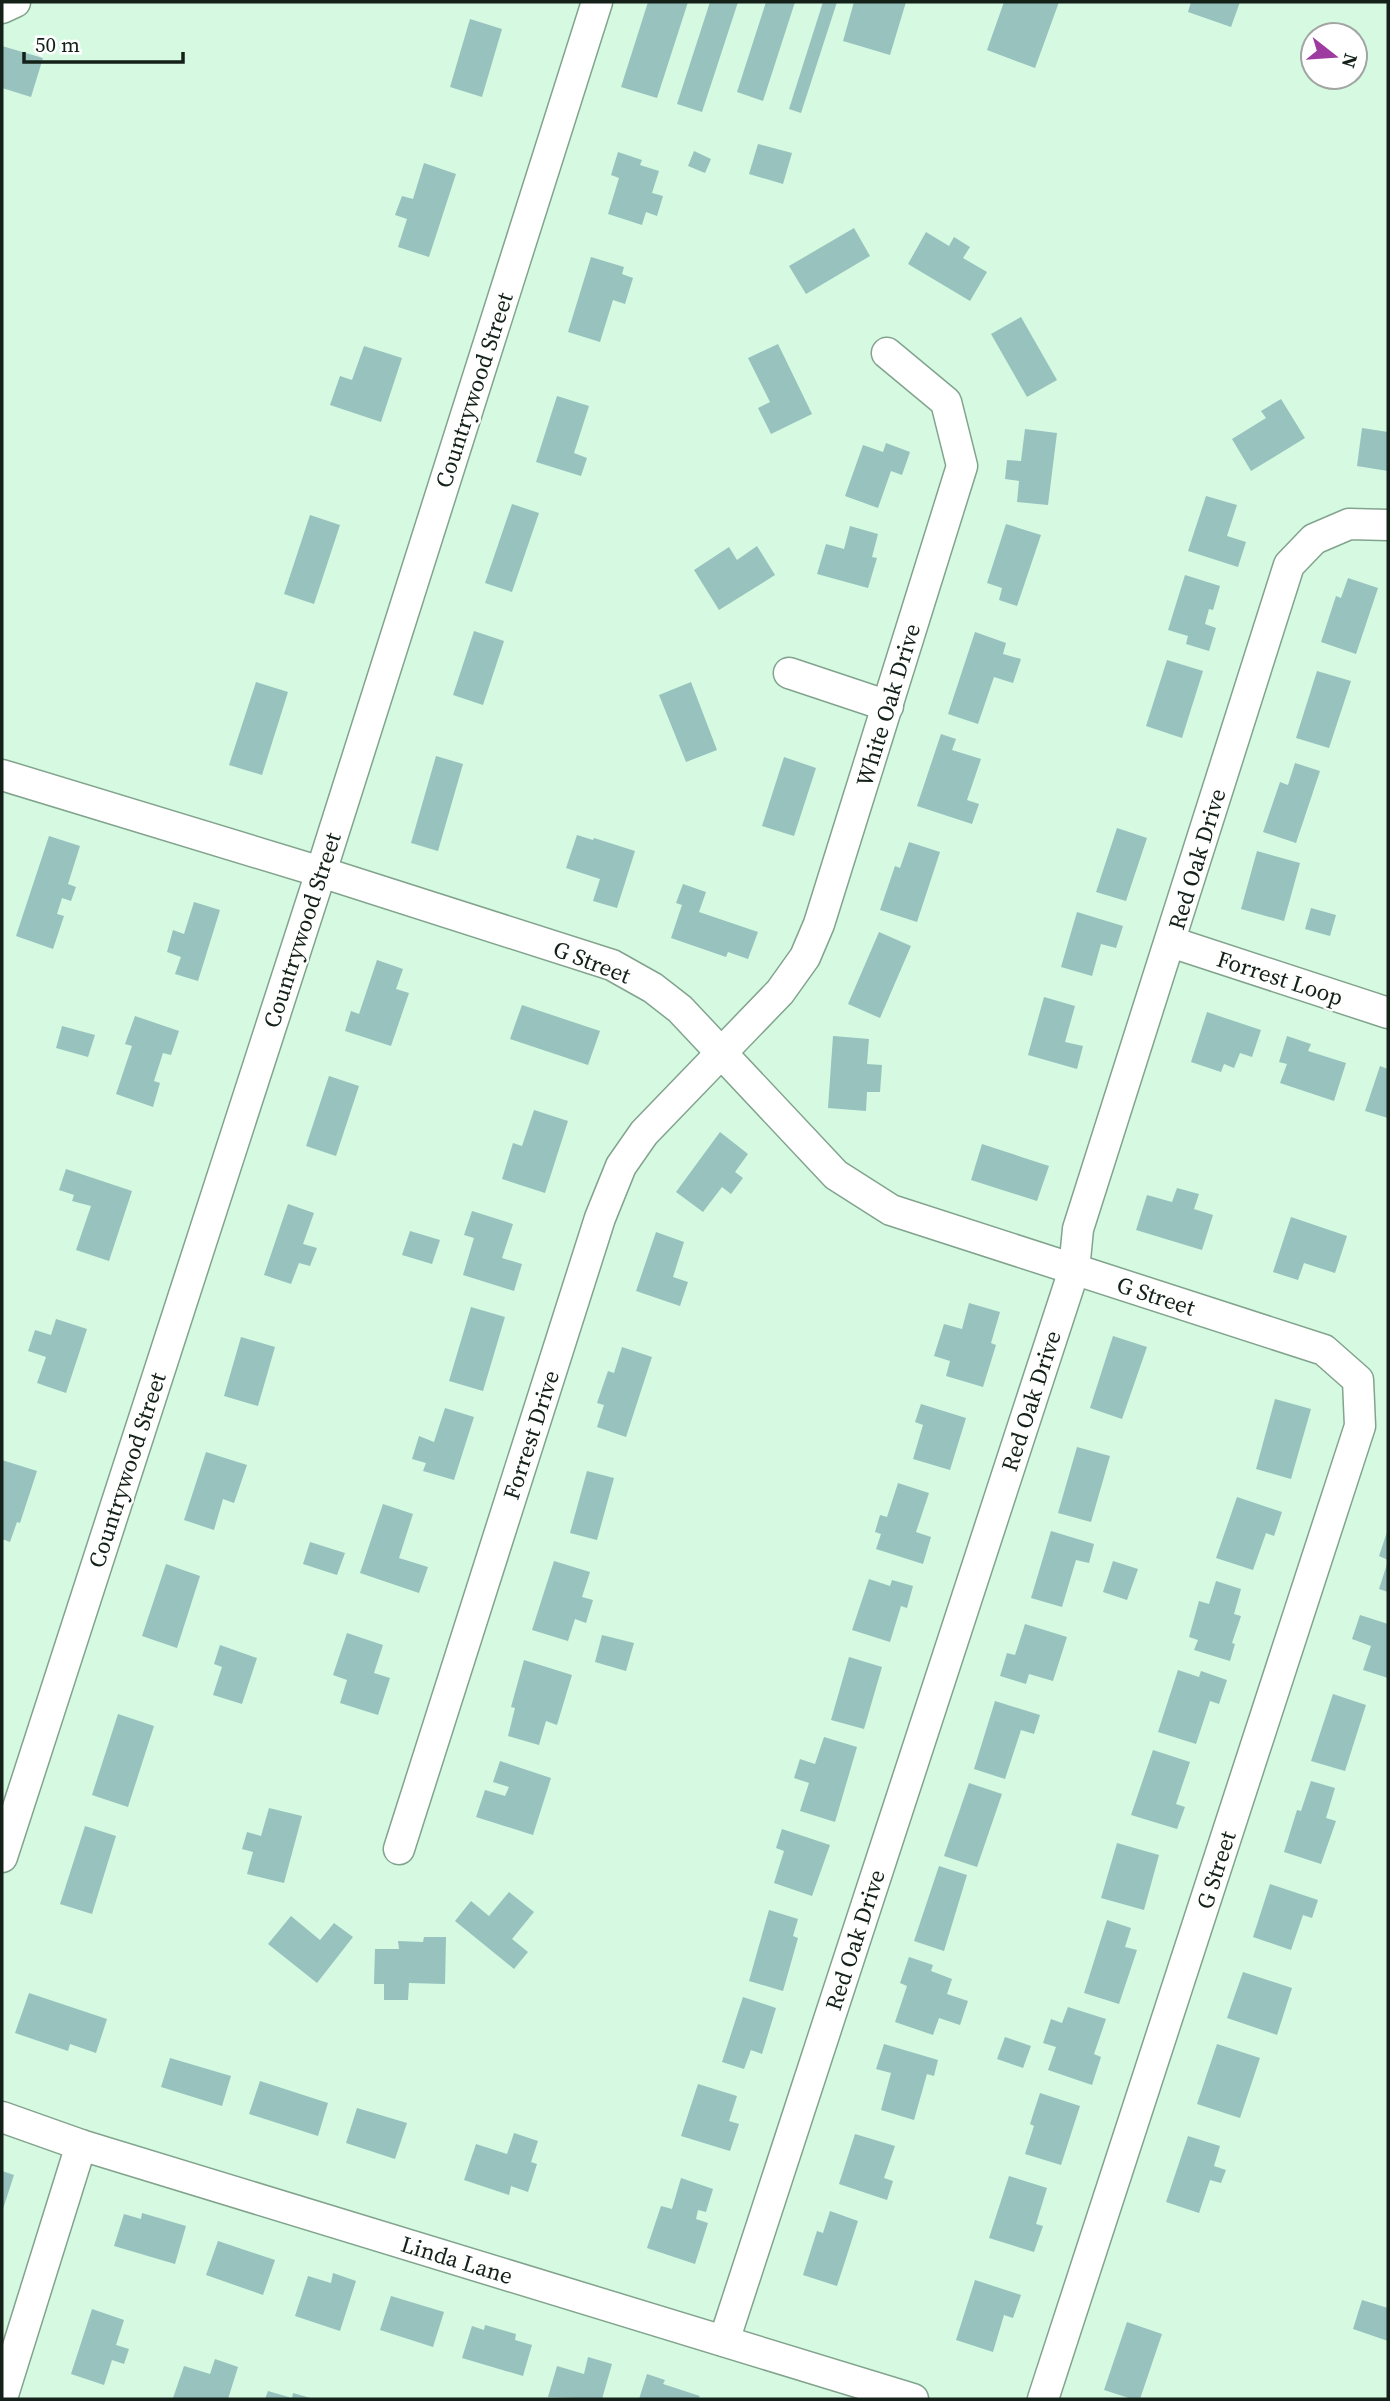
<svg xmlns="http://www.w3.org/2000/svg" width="1390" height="2401" viewBox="0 0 1390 2401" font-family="'Source Serif 4',serif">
<rect width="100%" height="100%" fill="#d6f9e1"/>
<g fill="#97c2be">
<polygon points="648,2 688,2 657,98 621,87"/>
<polygon points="710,2 738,2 702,112 677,104"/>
<polygon points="766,2 795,2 763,101 737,92"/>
<polygon points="823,2 837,2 801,113 789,109"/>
<polygon points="854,2 906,2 890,55 843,41"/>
<polygon points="1004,2 1059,2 1035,68 987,50"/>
<polygon points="1191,2 1240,2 1231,27 1188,12"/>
<polygon points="470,19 502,29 482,97 450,87"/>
<polygon points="2,46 43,58 31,97 2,88"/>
<polygon points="758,144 792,153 783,184 749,174"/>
<polygon points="694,151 711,159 705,173 688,166"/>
<polygon points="618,152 642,160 640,165 659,171 652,193 663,196 657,216 646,212 642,225 608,214 619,178 611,175"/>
<polygon points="424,163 456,174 429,257 398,247 407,219 395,215 402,196 413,199"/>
<polygon points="854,228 870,256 806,294 789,266"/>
<polygon points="926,232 949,246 954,237 970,247 963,258 987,272 970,301 908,264"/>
<polygon points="591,257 624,267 622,274 633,278 625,304 613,300 600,342 568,332"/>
<polygon points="1021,317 1057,380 1027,397 991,334"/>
<polygon points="778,344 812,414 771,434 758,408 770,402 748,358"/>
<polygon points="364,346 402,358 381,422 330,405 340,376 352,380"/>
<polygon points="557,396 589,406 574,453 587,458 581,476 536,462"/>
<polygon points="1281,399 1305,438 1251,471 1232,439 1266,418 1261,411"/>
<polygon points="1362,428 1388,432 1388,471 1357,466"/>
<polygon points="1025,429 1057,433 1048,505 1017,502 1019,481 1005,479 1007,460 1021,461"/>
<polygon points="886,443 910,452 902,475 891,471 878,508 845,496 863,445 883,452"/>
<polygon points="1206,496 1237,505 1227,536 1246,542 1238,567 1188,551"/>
<polygon points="512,504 539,513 512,592 485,583"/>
<polygon points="310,515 340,525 314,604 284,594"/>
<polygon points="1006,524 1041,535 1017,606 999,600 1002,588 987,583"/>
<polygon points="850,526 878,534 872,557 877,558 868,588 817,574 826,544 844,549"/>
<polygon points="757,546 775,575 719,610 694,570 729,547 737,560"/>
<polygon points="1185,575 1220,586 1213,610 1209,609 1205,624 1216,628 1209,651 1186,644 1188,636 1168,630"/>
<polygon points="1348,578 1378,588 1356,654 1321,642 1336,596 1341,598"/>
<polygon points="474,631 504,641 483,705 453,695"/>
<polygon points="975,632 1006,643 1003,654 1021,659 1013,683 994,677 978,724 948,714"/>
<polygon points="1167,660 1203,671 1182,738 1146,726"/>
<polygon points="1317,671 1351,681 1329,748 1296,738"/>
<polygon points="256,682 288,692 262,775 229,765"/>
<polygon points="691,682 717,750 686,762 659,695"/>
<polygon points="941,734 956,739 952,750 981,759 967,800 979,804 972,824 917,806"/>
<polygon points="436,756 463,764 438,851 411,843"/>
<polygon points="784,757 816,768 794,836 762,826"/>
<polygon points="1295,763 1320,771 1296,843 1263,832 1280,782 1288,785"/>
<polygon points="1117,828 1147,838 1126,901 1096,892"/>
<polygon points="577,835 593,840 594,838 635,851 617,908 593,901 600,879 566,868"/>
<polygon points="49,836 80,846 68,884 76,887 71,901 62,898 57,914 64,916 53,949 16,936"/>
<polygon points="909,842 940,852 917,922 880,910 895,866 900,868"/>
<polygon points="1257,851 1300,863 1284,921 1241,909"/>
<polygon points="683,884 706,892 699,912 758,932 748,959 728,952 726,957 671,938 682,905 676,903"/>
<polygon points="194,902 220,910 198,981 175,974 181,957 167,952 173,930 184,934"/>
<polygon points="1311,908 1336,915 1330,936 1305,929"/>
<polygon points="1077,912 1123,926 1116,948 1101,944 1092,976 1061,967"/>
<polygon points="879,932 911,946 880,1018 848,1004"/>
<polygon points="377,960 403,969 396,989 409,993 391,1046 345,1031 351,1011 359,1014"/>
<polygon points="1044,997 1075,1006 1065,1042 1083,1046 1077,1069 1028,1055"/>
<polygon points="522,1005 600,1031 588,1065 510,1039"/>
<polygon points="1207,1012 1261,1030 1252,1057 1240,1053 1234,1068 1224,1064 1221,1072 1191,1062"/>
<polygon points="135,1016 179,1031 171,1055 163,1053 154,1081 160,1083 153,1107 116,1094 132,1046 125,1044"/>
<polygon points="62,1026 95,1035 88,1057 56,1048"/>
<polygon points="833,1036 869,1039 867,1064 882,1065 880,1092 867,1092 866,1111 828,1108"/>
<polygon points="1287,1036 1311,1044 1308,1051 1346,1063 1334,1101 1280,1083 1287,1064 1279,1062"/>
<polygon points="1380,1066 1388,1069 1388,1118 1365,1111"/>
<polygon points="329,1076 359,1086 336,1156 306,1146"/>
<polygon points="534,1110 568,1121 545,1193 502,1179 513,1143 522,1146"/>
<polygon points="720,1132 748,1154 735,1172 743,1178 731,1194 722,1187 703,1212 676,1192"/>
<polygon points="982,1144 1049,1166 1037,1201 971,1180"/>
<polygon points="66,1169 132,1191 109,1261 76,1250 91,1206 72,1201 74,1195 59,1190"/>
<polygon points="1177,1188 1199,1194 1194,1209 1213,1215 1202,1250 1136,1230 1147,1195 1172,1202"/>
<polygon points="288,1204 314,1213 303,1244 317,1248 310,1266 299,1263 291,1284 264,1275"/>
<polygon points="472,1211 513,1224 502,1258 522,1264 514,1291 463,1275 474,1238 464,1235"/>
<polygon points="1291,1217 1347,1236 1335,1273 1304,1263 1298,1280 1273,1272"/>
<polygon points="410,1231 440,1240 432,1264 402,1255"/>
<polygon points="656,1232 684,1242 673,1277 688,1282 680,1306 636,1291"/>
<polygon points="969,1303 1000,1312 991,1343 996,1345 983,1387 946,1376 950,1361 934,1356 944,1324 962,1329"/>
<polygon points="471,1307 505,1317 483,1391 449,1381"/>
<polygon points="56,1319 87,1329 66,1393 37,1383 46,1357 28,1351 35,1330 51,1335"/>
<polygon points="1113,1336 1147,1347 1122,1419 1090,1408"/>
<polygon points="241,1337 275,1347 258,1406 224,1396"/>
<polygon points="622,1347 652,1357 626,1437 597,1427 604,1405 597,1403 608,1371 614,1373"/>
<polygon points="1275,1399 1311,1409 1291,1479 1256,1469"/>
<polygon points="921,1404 966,1418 950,1470 913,1459 923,1425 915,1422"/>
<polygon points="445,1408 474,1417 454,1480 423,1471 426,1463 412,1459 419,1436 434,1442"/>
<polygon points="1077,1447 1110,1456 1091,1522 1058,1513"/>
<polygon points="206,1452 247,1465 234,1503 223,1499 214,1530 184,1520"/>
<polygon points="2,1460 37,1471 20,1523 17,1522 10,1542 2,1539"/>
<polygon points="587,1471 614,1478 597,1540 570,1533"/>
<polygon points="898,1483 929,1493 916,1532 931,1537 923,1564 876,1549 881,1534 875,1532 880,1515 887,1517"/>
<polygon points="1237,1497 1282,1512 1274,1536 1266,1533 1253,1570 1216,1558"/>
<polygon points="383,1504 413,1514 399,1558 428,1567 419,1593 360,1573"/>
<polygon points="1388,1529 1388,1560 1379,1556"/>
<polygon points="1051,1531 1094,1544 1089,1563 1076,1560 1062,1607 1031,1598"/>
<polygon points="310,1542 345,1553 337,1575 303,1564"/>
<polygon points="554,1561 590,1572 582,1597 593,1600 586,1623 575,1619 568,1641 532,1630"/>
<polygon points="1113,1561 1138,1569 1127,1600 1103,1592"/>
<polygon points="1388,1561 1388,1592 1379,1589"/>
<polygon points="166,1564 200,1576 177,1648 142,1636"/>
<polygon points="869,1579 890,1586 892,1580 913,1586 907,1608 901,1606 890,1642 852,1630"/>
<polygon points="1216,1581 1241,1589 1234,1614 1241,1616 1232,1643 1235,1644 1230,1661 1194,1650 1198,1640 1189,1637 1199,1601 1209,1604"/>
<polygon points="1360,1615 1388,1624 1388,1678 1363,1670 1371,1646 1352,1639"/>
<polygon points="1025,1624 1067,1637 1053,1681 1029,1674 1026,1684 1000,1676 1007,1653 1015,1655"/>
<polygon points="347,1633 383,1645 374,1673 390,1678 378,1715 340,1703 347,1680 333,1675"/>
<polygon points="602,1635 634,1643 626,1671 595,1662"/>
<polygon points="220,1645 257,1658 242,1704 213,1695 222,1667 214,1664"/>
<polygon points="849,1657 882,1667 864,1729 831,1720"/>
<polygon points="524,1660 572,1675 557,1725 546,1721 539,1745 508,1736 515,1708 511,1707"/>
<polygon points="1178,1670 1199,1677 1201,1671 1227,1680 1219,1704 1210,1701 1196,1744 1158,1732"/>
<polygon points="1333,1694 1366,1705 1345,1771 1311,1761"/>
<polygon points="995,1701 1040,1715 1034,1734 1021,1730 1005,1779 974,1769"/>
<polygon points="118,1714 154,1726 128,1807 92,1795"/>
<polygon points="824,1737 857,1747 835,1822 800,1811 809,1783 794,1778 800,1759 815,1764"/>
<polygon points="1153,1750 1190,1762 1176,1804 1185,1807 1177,1829 1131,1815"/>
<polygon points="500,1761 551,1778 533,1835 476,1817 485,1790 505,1796 509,1787 493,1782"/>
<polygon points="1311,1781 1335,1788 1326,1818 1336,1821 1321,1864 1284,1852 1297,1810 1301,1811"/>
<polygon points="969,1783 1002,1794 977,1867 944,1856"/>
<polygon points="269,1808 302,1816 284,1883 247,1874 253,1852 242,1849 247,1832 261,1836"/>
<polygon points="85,1826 116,1836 92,1914 60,1904"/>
<polygon points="782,1829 830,1845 812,1896 774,1883 784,1851 776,1848"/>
<polygon points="1117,1843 1159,1855 1144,1910 1101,1898"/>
<polygon points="939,1866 967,1875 944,1951 914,1941"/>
<polygon points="1270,1884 1318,1900 1312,1918 1303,1915 1291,1950 1253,1937"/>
<polygon points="509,1892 534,1912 512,1939 528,1952 514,1969 455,1921 471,1901 489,1916"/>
<polygon points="769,1910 798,1919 793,1936 798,1938 783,1991 749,1981"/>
<polygon points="291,1916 320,1940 334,1923 353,1937 317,1983 268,1944"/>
<polygon points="1107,1920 1131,1928 1125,1947 1137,1950 1119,2004 1084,1993"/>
<polygon points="424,1937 446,1937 445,1984 409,1983 408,2000 384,2000 384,1984 374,1984 375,1949 399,1949 398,1941 423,1942"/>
<polygon points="909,1957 933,1965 931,1971 952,1979 947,1994 968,2001 960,2025 939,2018 933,2035 895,2022 907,1986 900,1983"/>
<polygon points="1243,1972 1292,1988 1277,2035 1227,2018"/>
<polygon points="29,1993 107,2019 96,2053 70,2044 68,2051 15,2033"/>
<polygon points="743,1997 776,2008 762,2054 751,2050 744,2069 722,2062"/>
<polygon points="1068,2007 1106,2019 1094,2054 1101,2057 1092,2085 1048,2070 1056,2047 1043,2043 1051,2019 1062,2023"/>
<polygon points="1005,2037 1031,2046 1023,2068 997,2059"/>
<polygon points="884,2044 938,2060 934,2076 927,2074 914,2120 881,2110 891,2073 876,2069"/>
<polygon points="1217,2044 1260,2058 1240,2118 1197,2104"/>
<polygon points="170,2058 231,2076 222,2106 161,2087"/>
<polygon points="260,2081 328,2103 318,2136 249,2114"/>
<polygon points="698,2084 737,2096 729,2121 739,2124 730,2151 681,2136"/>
<polygon points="1040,2093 1080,2106 1061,2165 1025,2154 1034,2126 1030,2124"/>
<polygon points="357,2108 407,2123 395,2159 346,2143"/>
<polygon points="514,2133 538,2141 531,2162 537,2164 528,2192 511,2186 509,2195 464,2180 476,2144 507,2154"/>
<polygon points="855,2134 895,2146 884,2178 893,2181 887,2200 839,2184"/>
<polygon points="1188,2136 1220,2146 1214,2166 1226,2170 1221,2183 1210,2180 1199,2213 1166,2202"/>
<polygon points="2,2171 14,2175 2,2212"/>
<polygon points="1009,2176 1047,2188 1036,2224 1043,2226 1034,2252 989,2238"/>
<polygon points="681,2178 713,2189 706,2212 698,2210 696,2219 708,2223 695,2264 647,2248 661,2206 672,2209"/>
<polygon points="830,2211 858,2221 837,2286 803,2275 817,2231 823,2233"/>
<polygon points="142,2213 186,2226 175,2264 114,2246 124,2214 141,2219"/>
<polygon points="218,2241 275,2260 263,2295 206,2275"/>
<polygon points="333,2273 356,2281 340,2331 295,2316 308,2276 331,2283"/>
<polygon points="975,2280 1021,2295 1013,2318 1004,2315 993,2352 956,2340"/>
<polygon points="391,2296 444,2312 433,2347 380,2330"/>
<polygon points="1362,2300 1388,2308 1388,2341 1353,2329"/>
<polygon points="92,2309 124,2320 116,2345 129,2349 124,2364 112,2360 104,2385 71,2374"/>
<polygon points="1127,2322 1162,2334 1140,2399 1132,2399 1104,2390"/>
<polygon points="485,2325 516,2334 515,2340 532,2345 523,2376 462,2358 472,2326 484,2330"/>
<polygon points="588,2357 612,2364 602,2399 548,2397 557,2366 584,2374"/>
<polygon points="215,2359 238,2367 228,2399 173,2398 184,2366 210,2374"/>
<polygon points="647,2374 665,2380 663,2384 700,2396 698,2399 639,2399"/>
<polygon points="268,2391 292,2398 293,2393 314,2399 265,2399"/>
</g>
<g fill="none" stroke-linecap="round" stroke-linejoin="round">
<g stroke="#82a38d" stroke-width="33">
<g id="minor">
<polyline points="2,8 15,2"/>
<polyline points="789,673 888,706"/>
<polyline points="2,775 321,872 612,965 653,988 680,1009 836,1175 891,1210 1324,1350 1358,1380 1360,1426 1043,2399"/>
<polyline points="1171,942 1388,1013"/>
<polyline points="399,1849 600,1218 621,1166 644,1133 780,992 805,957 819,924 962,466 946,402 887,353"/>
<polyline points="2,1857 321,872 597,2"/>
<polyline points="2,2117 81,2145 913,2399"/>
<polyline points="724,2341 1074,1270 1078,1229 1289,565 1314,539 1349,524 1388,525"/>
<polyline points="2,2398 81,2145"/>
</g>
</g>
<use href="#minor" stroke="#fff" stroke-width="30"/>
</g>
<g text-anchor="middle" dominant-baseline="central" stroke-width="5" stroke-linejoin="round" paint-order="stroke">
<g font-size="23" fill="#142119" stroke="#fff">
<text transform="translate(474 390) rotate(-72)">Countrywood Street</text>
<text transform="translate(888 705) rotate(-73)">White Oak Drive</text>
<text transform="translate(1197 859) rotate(-73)">Red Oak Drive</text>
<text transform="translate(302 930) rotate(-72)">Countrywood Street</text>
<text transform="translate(592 962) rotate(21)">G Street</text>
<text transform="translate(1280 978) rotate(18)">Forrest Loop</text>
<text transform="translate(1156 1296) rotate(18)">G Street</text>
<text transform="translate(1031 1401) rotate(-72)">Red Oak Drive</text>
<text transform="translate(531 1435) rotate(-72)">Forrest Drive</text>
<text transform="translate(127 1470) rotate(-72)">Countrywood Street</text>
<text transform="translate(1216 1870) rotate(-72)">G Street</text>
<text transform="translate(855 1940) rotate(-72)">Red Oak Drive</text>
<text transform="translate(457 2260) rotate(17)">Linda Lane</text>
</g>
</g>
<rect width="1390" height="2401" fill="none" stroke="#142119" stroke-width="7"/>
<g transform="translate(1334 56) rotate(107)"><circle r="33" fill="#ffffff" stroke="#a1a6a3" stroke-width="2"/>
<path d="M0-5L12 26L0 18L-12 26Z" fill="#9e3ba0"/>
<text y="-10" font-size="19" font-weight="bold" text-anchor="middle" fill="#142119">N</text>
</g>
<path d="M24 52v10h159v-10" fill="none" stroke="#142119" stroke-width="3.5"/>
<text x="35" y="52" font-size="21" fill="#142119" stroke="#ffffff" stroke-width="5" paint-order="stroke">50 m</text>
</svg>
